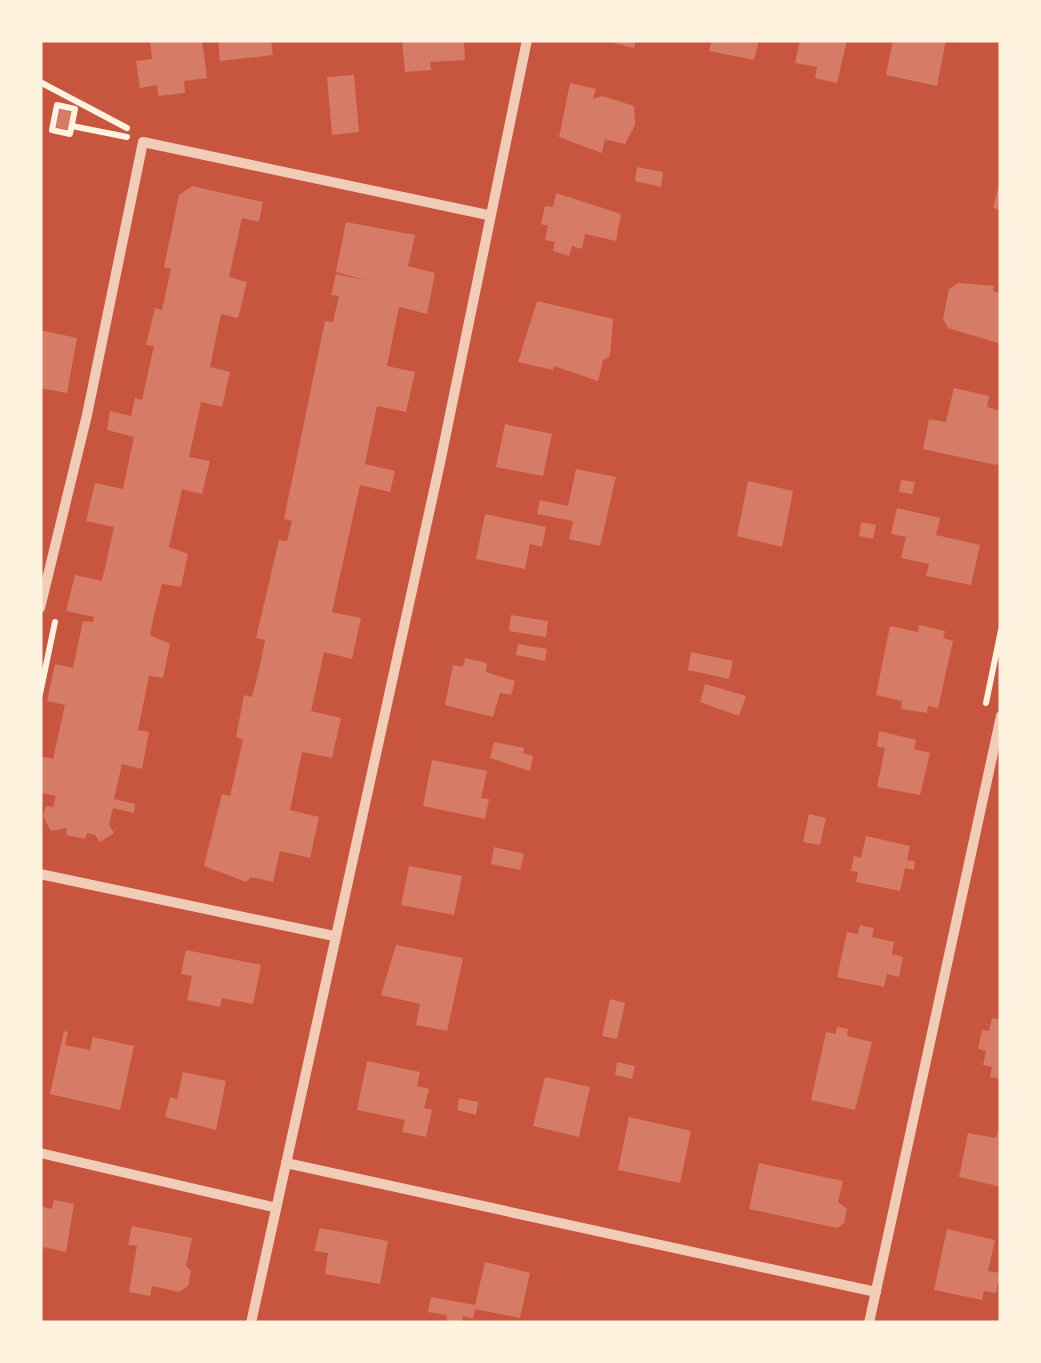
<svg xmlns="http://www.w3.org/2000/svg" width="1041" height="1363" viewBox="0 0 1041 1363" font-family="Commissioner,sans-serif">
<rect width="100%" height="100%" fill="#c8553d"/>
<g fill="#d67c66">
<polygon points="202,40 207,78 184,81 185,93 158,96 157,85 140,88 136,61 152,59 150,41"/>
<polygon points="218,40 271,40 273,55 220,61"/>
<polygon points="464,40 465,60 430,62 431,70 405,72 402,41"/>
<polygon points="602,40 636,40 634,48"/>
<polygon points="712,40 759,40 754,60 709,51"/>
<polygon points="800,40 847,40 837,83 815,78 817,67 795,63"/>
<polygon points="893,40 946,40 937,86 886,75"/>
<polygon points="354,75 359,132 332,135 327,77"/>
<polygon points="570,83 596,89 593,99 602,96 634,106 635,125 625,144 605,139 602,153 559,137"/>
<polygon points="60,109 72,112 69,130 56,127"/>
<polygon points="637,167 663,172 661,187 635,181"/>
<polygon points="1000,181 1001,181 1001,210 993,208"/>
<polygon points="192,186 263,202 259,222 242,218 229,277 247,282 238,318 221,314 210,367 230,372 222,407 201,402 189,457 210,461 202,494 182,489 169,547 188,554 181,587 162,584 155,611 150,635 170,644 163,678 149,676 138,730 149,732 142,769 122,764 114,799 135,804 134,813 113,808 109,825 114,833 100,842 95,835 87,833 85,839 66,835 67,828 51,831 43,816 46,806 53,807 56,796 40,793 40,756 53,759 65,705 47,701 55,664 73,668 83,621 93,622 94,617 66,611 75,575 102,581 114,527 86,521 95,483 123,489 134,437 107,430 110,411 131,416 135,398 142,400 154,346 146,345 155,308 162,310 171,269 164,267 179,195"/>
<polygon points="556,193 621,214 616,241 585,234 582,249 572,246 569,256 553,251 555,242 545,240 548,226 541,224 545,206 553,207"/>
<polygon points="346,222 415,235 408,266 435,273 427,314 399,307 387,366 415,372 406,412 377,406 365,464 395,471 390,492 360,485 332,612 361,618 352,659 324,652 311,711 341,718 332,758 302,752 290,810 319,817 310,858 280,851 273,882 251,877 246,882 204,866 222,794 230,796 243,740 236,737 244,695 252,697 259,670 265,640 256,638 279,540 287,541 292,521 284,519 325,321 333,322 339,296 331,295 336,274 369,281 336,272"/>
<polygon points="958,283 994,286 993,291 1001,293 1001,344 948,328 943,319 949,289"/>
<polygon points="537,301 613,319 610,356 603,360 598,381 554,366 553,370 518,362"/>
<polygon points="40,330 77,338 67,393 40,388"/>
<polygon points="954,388 989,396 987,407 1001,411 1001,461 996,465 923,449 929,419 946,422"/>
<polygon points="505,424 552,434 543,476 496,467"/>
<polygon points="576,469 616,477 600,546 569,539 573,521 537,514 540,500 568,506"/>
<polygon points="901,480 915,482 912,494 899,492"/>
<polygon points="748,481 793,491 782,547 737,536"/>
<polygon points="897,508 940,518 936,535 980,545 971,585 926,576 929,564 901,558 906,537 891,534"/>
<polygon points="485,514 546,527 542,547 530,544 525,569 476,559"/>
<polygon points="861,522 876,525 873,539 859,536"/>
<polygon points="511,615 548,621 546,637 509,631"/>
<polygon points="919,625 945,631 943,638 953,641 938,708 928,706 927,713 901,709 902,701 876,695 890,626 918,632"/>
<polygon points="518,644 547,649 545,661 516,655"/>
<polygon points="691,652 733,661 729,679 688,670"/>
<polygon points="465,658 487,663 486,672 515,681 511,695 500,693 493,717 445,705 453,665 463,667"/>
<polygon points="705,684 746,696 739,716 700,702"/>
<polygon points="879,731 916,740 914,749 930,753 920,795 877,787 885,748 877,747"/>
<polygon points="494,742 524,748 523,753 533,756 530,771 490,758"/>
<polygon points="432,760 487,771 481,798 489,799 485,819 423,806"/>
<polygon points="809,814 826,818 820,845 803,842"/>
<polygon points="866,836 910,846 907,860 915,861 914,870 905,868 900,891 856,882 858,872 851,871 854,856 861,858"/>
<polygon points="494,847 524,854 520,870 491,864"/>
<polygon points="409,866 462,876 454,915 401,905"/>
<polygon points="860,925 874,928 872,937 894,942 892,954 903,957 899,977 887,974 884,987 837,977 847,932 858,934"/>
<polygon points="396,945 463,958 447,1031 416,1025 420,1004 381,995"/>
<polygon points="186,950 261,965 253,1004 222,998 220,1007 187,1000 192,976 181,974"/>
<polygon points="610,999 625,1003 617,1039 602,1036"/>
<polygon points="992,1018 1001,1020 1001,1079 990,1077 992,1067 983,1065 986,1051 978,1049 982,1030 989,1031"/>
<polygon points="837,1027 848,1029 847,1036 872,1042 855,1110 811,1100 826,1032 836,1034"/>
<polygon points="64,1031 68,1032 65,1045 90,1050 93,1037 134,1046 120,1110 50,1094"/>
<polygon points="367,1061 420,1072 417,1086 429,1089 424,1108 432,1110 426,1137 402,1132 405,1120 357,1110"/>
<polygon points="617,1062 635,1066 632,1079 615,1075"/>
<polygon points="183,1072 226,1081 216,1130 165,1117 170,1097 177,1099"/>
<polygon points="545,1077 590,1087 579,1137 533,1126"/>
<polygon points="459,1098 478,1102 476,1115 457,1110"/>
<polygon points="629,1117 691,1131 680,1183 618,1170"/>
<polygon points="998,1130 1001,1187 959,1177 968,1133 996,1138"/>
<polygon points="759,1163 843,1181 838,1202 847,1209 844,1223 837,1228 749,1209"/>
<polygon points="54,1200 74,1204 66,1252 44,1247 40,1258 40,1206 52,1209"/>
<polygon points="132,1226 192,1238 186,1266 191,1271 188,1286 179,1292 152,1286 150,1296 129,1292 137,1246 128,1245"/>
<polygon points="320,1228 388,1241 380,1284 325,1274 328,1253 314,1251"/>
<polygon points="947,1229 995,1240 988,1271 1000,1273 996,1293 984,1291 982,1300 934,1290"/>
<polygon points="485,1262 530,1273 520,1318 475,1309 473,1319 463,1316 462,1323 446,1323 447,1315 428,1312 431,1297 475,1305"/>
</g>
<g fill="none" stroke-linecap="round" stroke-linejoin="round">
<g stroke="#fff3e0" stroke-width="6">
<polyline points="40,82 127,128"/>
<polygon points="57,105 75,109 70,134 52,130"/>
<polyline points="72,126 127,137"/>
<polyline points="40,694 55,622"/>
<polyline points="986,703 1001,630"/>
</g>
<g stroke="#f1ccb7" stroke-width="10">
<polyline points="40,608 87,415 143,142 488,215"/>
<polyline points="40,874 334,936"/>
<polyline points="40,1153 273,1207"/>
<polyline points="286,1163 876,1292"/>
<polyline points="251,1323 440,463 527,40"/>
<polyline points="869,1323 1001,716"/>
</g>
</g>
<rect width="1041" height="1363" fill="none" stroke="#fff3e0" stroke-width="85"/>
</svg>
